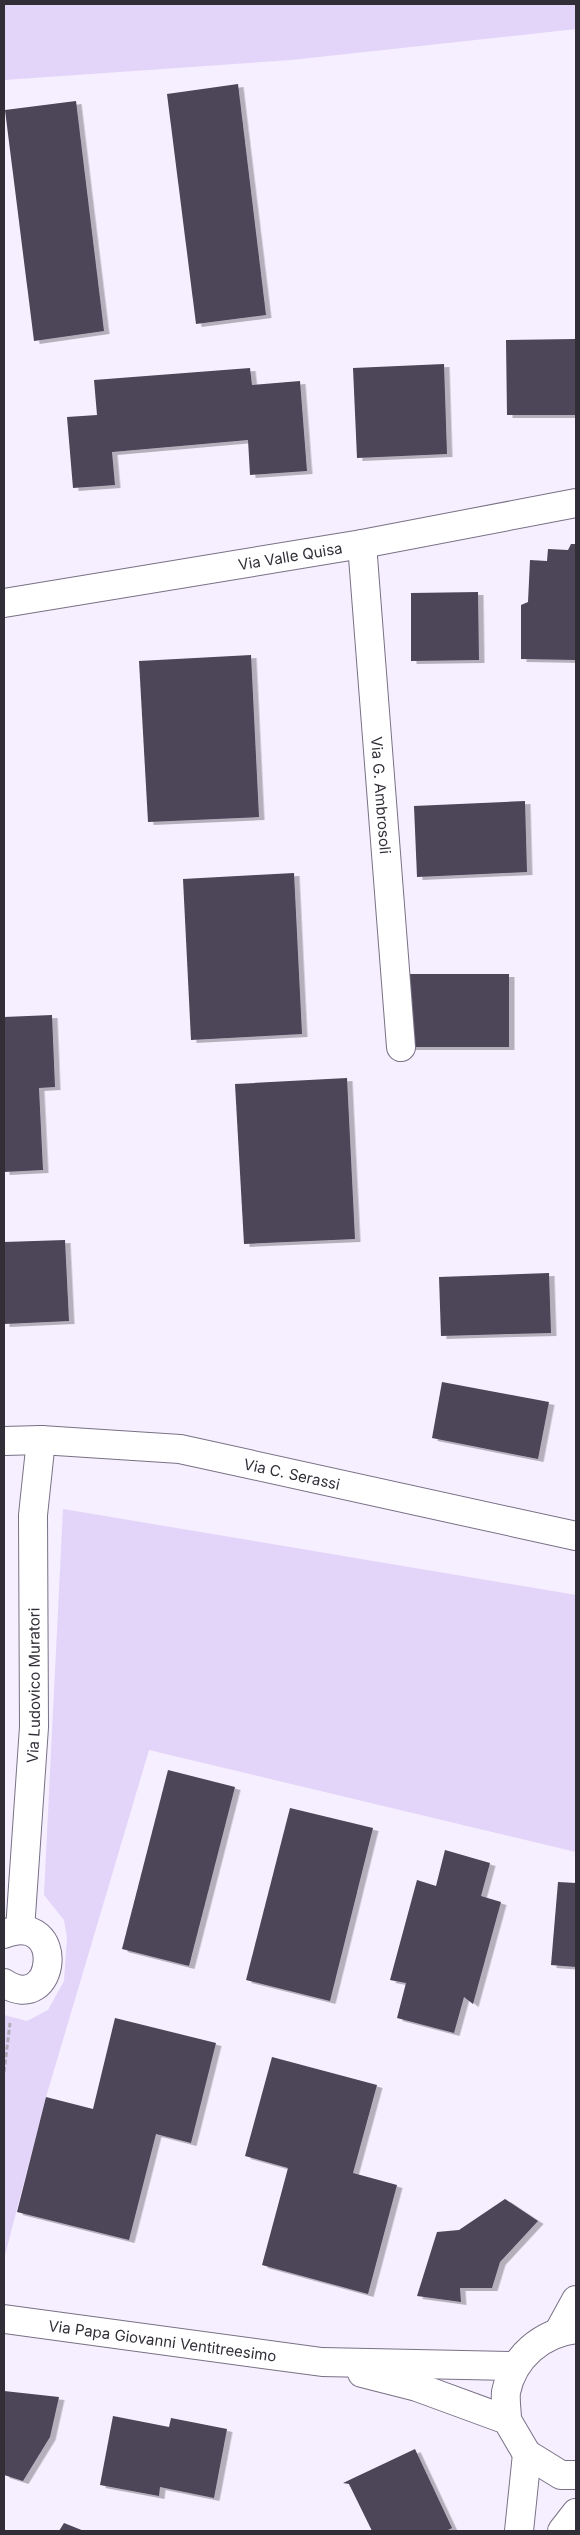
<svg xmlns="http://www.w3.org/2000/svg" width="580" height="2535" viewBox="0 0 580 2535" font-family="Inter,sans-serif">
<defs>
<filter id="shadow"><feDropShadow dx="5.5" dy="3" stdDeviation="0" flood-color="#0004"/></filter>
</defs>
<rect width="100%" height="100%" fill="#f5efff"/>
<g fill="#e3d4f9">
<polygon points="4,4 576,4 576,29 291,60 4,80"/>
<polygon points="63,1509 576,1595 576,1852 149,1750 46,2097 4,2259 4,2015 27,2021 48,2010 64,1981 67,1938 64,1920 44,1895"/>
</g>
<g fill="#4d4459" filter="url(#shadow)">
<polygon points="238,84 266,315 196,324 167,94"/>
<polygon points="76,101 104,331 34,341 5,110"/>
<polygon points="576,339 576,415 507,415 506,340"/>
<polygon points="444,364 447,454 357,458 353,368"/>
<polygon points="250,368 252,385 300,381 307,471 250,475 248,440 112,452 115,485 73,488 67,417 97,415 94,380"/>
<polygon points="571,544 576,544 576,660 521,659 521,605 528,602 530,560 547,561 548,549 568,550"/>
<polygon points="478,592 479,660 411,661 411,593"/>
<polygon points="251,655 259,817 148,822 139,661"/>
<polygon points="525,801 527,872 417,877 414,806"/>
<polygon points="294,873 302,1034 191,1040 183,879"/>
<rect x="401" y="974" width="108" height="73"/>
<polygon points="52,1015 55,1087 39,1088 43,1170 4,1172 4,1017"/>
<polygon points="347,1078 355,1239 244,1244 235,1084"/>
<polygon points="65,1240 69,1321 4,1324 4,1242"/>
<polygon points="549,1273 551,1333 441,1336 439,1277"/>
<polygon points="442,1382 549,1402 538,1459 432,1438"/>
<polygon points="168,1770 235,1787 189,1966 122,1949"/>
<polygon points="290,1808 373,1828 330,2001 246,1980"/>
<polygon points="445,1850 490,1863 481,1896 501,1902 473,2004 464,1997 454,2033 397,2018 406,1983 390,1980 417,1880 436,1886"/>
<polygon points="558,1882 576,1883 576,1967 551,1965"/>
<polygon points="115,2018 216,2043 191,2143 156,2134 129,2240 17,2212 46,2097 93,2109"/>
<polygon points="272,2057 377,2085 353,2173 397,2185 368,2294 262,2265 288,2168 245,2156"/>
<polygon points="505,2199 538,2221 500,2262 492,2288 460,2288 461,2302 417,2296 437,2232 459,2230"/>
<polygon points="4,2391 59,2397 50,2437 23,2481 4,2475"/>
<polygon points="113,2416 169,2427 171,2418 227,2429 214,2498 160,2487 159,2496 100,2485"/>
<polygon points="415,2449 452,2528 446,2531 372,2531 349,2484 343,2483"/>
<polygon points="64,2523 84,2531 59,2531"/>
</g>
<g fill="none" stroke-linecap="round" stroke-linejoin="round">
<g stroke="#797086" stroke-width="30">
<g id="minor">
<path id="s1" d="M362,544L401,1047"/>
<path id="s2" d="M4,603L362,544L576,503"/>
<path id="s3" d="M4,1441L41,1440L180,1449L576,1536"/>
<path id="s4" d="M20,1930L34,1727L33,1515L41,1440"/>
<path d="M4,1934C68,1910 56,2017 4,1983"/>
<path id="s5" d="M4,2319L322,2362L515,2366"/>
<polyline points="559,2331 576,2300"/>
<polyline points="362,2373 417,2387 507,2420 527,2454 561,2475 576,2475"/>
<path d="M507,2420C507,2411 505,2401 506,2392C513,2357 542,2333 576,2329"/>
<polyline points="519,2531 527,2454"/>
<polyline points="562,2531 576,2513"/>
</g>
</g>
<polyline stroke="#b2adba" stroke-width="3" stroke-dasharray="5 2.5" stroke-linecap="butt" points="4,2072 10,2023"/>
<use href="#minor" stroke="#fff" stroke-width="28"/>
</g>
<g text-anchor="middle" dominant-baseline="central" stroke-width="5" stroke-linejoin="round" paint-order="stroke">
<g font-size="15" fill="#322e38" stroke="#fff">
<text stroke="none"><textPath href="#s2" startOffset="290">Via Valle Quisa</textPath></text>
<text stroke="none"><textPath href="#s1" startOffset="252">Via G. Ambrosoli</textPath></text>
<text stroke="none"><textPath href="#s3" startOffset="291">Via C. Serassi</textPath></text>
<text stroke="none"><textPath href="#s4" startOffset="245">Via Ludovico Muratori</textPath></text>
<text stroke="none"><textPath href="#s5" startOffset="160">Via Papa Giovanni Ventitreesimo</textPath></text>
</g>
</g>
<rect width="580" height="2535" fill="none" stroke="#322e38" stroke-width="10"/>
</svg>
